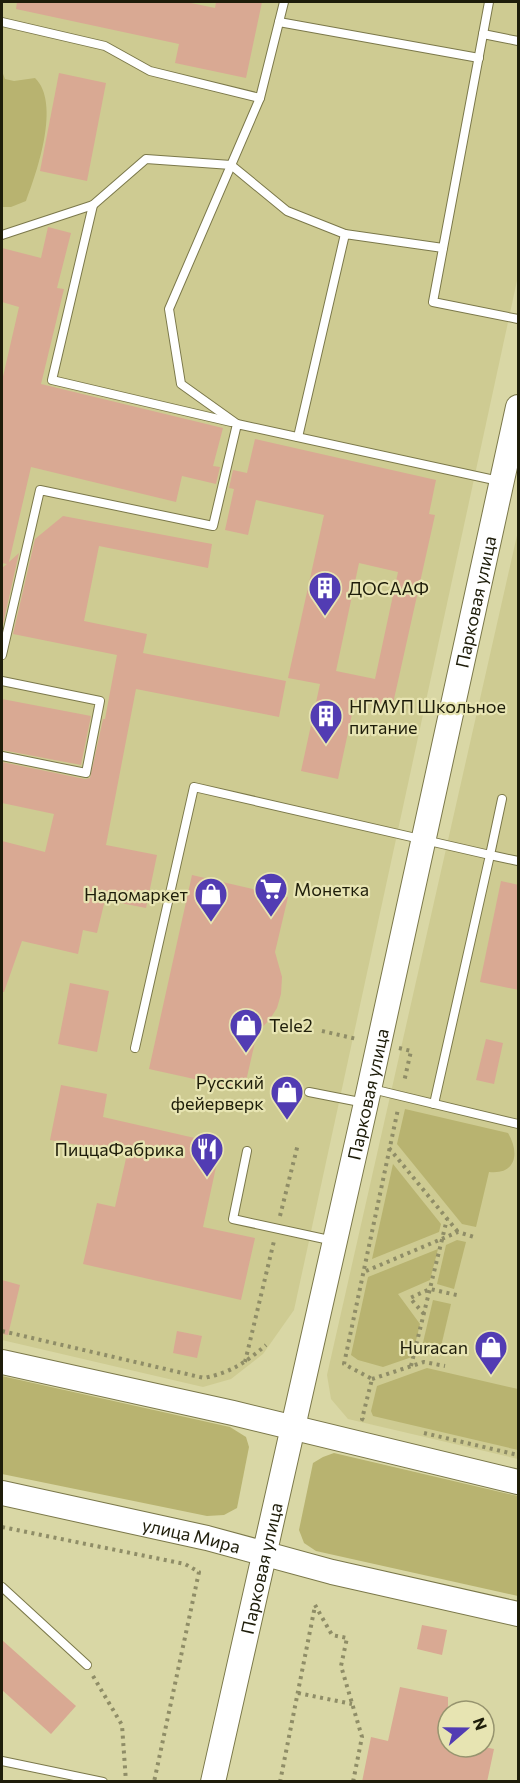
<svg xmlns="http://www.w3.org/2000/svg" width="520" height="1783" viewBox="0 0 520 1783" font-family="Commissioner,sans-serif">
<rect width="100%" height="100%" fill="#d9d7a5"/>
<g fill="#cecb92">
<polygon points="2,2 518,2 518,276 294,1310 263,1354 231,1379 203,1387 2,1340"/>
<polygon points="518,531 518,1459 348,1419 331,1399 327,1375"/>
</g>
<g fill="#b8b370">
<path d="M2,71L5,79L14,81L35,78C61,103 37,172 26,201L11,207H2Z"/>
<path d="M405,1109L508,1133C520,1153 516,1175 489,1172L476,1227L462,1224L397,1144Z"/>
<polygon points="393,1164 441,1224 439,1232 372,1259"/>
<polygon points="457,1240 466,1242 454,1289 437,1284 446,1245"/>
<polygon points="438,1249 430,1280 398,1294 420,1324 412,1357 383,1367 358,1360 351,1355 368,1277"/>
<polygon points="433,1300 451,1304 439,1355 421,1351"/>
<polygon points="427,1368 518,1389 518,1450 373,1416 371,1411 377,1386"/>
<polygon points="2,1376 230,1427 246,1437 249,1447 237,1508 224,1515 207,1516 2,1474"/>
<polygon points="334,1453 518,1496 518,1596 316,1551 304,1543 299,1530 313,1463 323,1457"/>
</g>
<g fill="#d9a993" fill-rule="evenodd">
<polygon points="17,2 186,2 215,8 216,2 262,2 246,78 175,63 179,44 16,9"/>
<polygon points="59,73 106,83 87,181 40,171"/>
<polygon points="48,227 71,233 57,288 64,289 41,384 223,428 213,466 220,467 216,484 182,476 176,502 31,467 9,562 19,553 2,629 2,568 7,564 2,563 2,381 19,307 2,302 2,248 41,258"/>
<path d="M255,439L436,480L429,514L435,515L392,708L355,700L338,779L301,771L320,684L288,678L324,515L256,500L248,535L225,530L234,489L229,488L233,470L247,473ZM359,563L398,572L375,679L336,671Z"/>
<polygon points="63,516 212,544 208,568 99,546 84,621 147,634 143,653 286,681 279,717 136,689 106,845 157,855 146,908 105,900 97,933 83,930 78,954 22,941 4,992 2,992 2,841 45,852 54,814 2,803 2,762 85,779 90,778 103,719 105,719 117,655 13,634 35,539"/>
<polygon points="2,699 91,716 81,765 2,750"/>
<polygon points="192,875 288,897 275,952 282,977 281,994 277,1008 270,1019 257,1033 244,1090 149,1069"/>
<polygon points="501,881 519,885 519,990 480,982"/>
<polygon points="70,983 109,991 97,1052 58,1044"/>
<polygon points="486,1039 503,1043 494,1084 476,1080"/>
<polygon points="61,1085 107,1094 103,1117 221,1144 203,1227 255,1238 241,1300 83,1264 97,1203 115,1207 127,1154 50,1140"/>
<polygon points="2,1280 20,1285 8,1335 2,1334"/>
<polygon points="177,1331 202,1336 197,1358 173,1353"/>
<polygon points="422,1625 447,1630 442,1655 417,1649"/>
<polygon points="2,1640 76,1706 51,1734 2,1690"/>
<polygon points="400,1687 448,1697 448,1747 484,1747 494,1749 487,1782 362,1782 371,1737 388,1741"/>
</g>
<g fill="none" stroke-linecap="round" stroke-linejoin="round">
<g stroke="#7b784a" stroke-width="10">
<g id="service">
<polyline points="489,2 433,302 518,319"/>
<polyline points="2,22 105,46 150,71 260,98"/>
<polyline points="279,22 479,58"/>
<polyline points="483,34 518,41"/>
<polyline points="93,205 52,380 231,422"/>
<polyline points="2,235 93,205 146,159 231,165 287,211 345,234"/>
<polyline points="237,424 181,384 169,309 260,98 284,2"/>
<polyline points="298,437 345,234 443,248"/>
<polyline points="2,655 40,490 213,526 237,424 499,481"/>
<polyline points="2,681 100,701 86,773 2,756"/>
<polyline points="502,799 490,855 518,861"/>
<polyline points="135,1048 194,787 490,855 434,1104"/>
<polyline points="372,1089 518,1124"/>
<polyline points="309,1092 365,1103"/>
<polyline points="247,1151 233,1219 334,1241"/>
<polyline points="2,1587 87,1665"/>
<polyline points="2,1761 103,1782"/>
</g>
</g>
<g stroke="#7b784a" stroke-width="26">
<g id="secondary">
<polyline points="2,1362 233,1413 518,1482"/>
<path id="s1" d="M2,1493L207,1538L332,1572L518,1614"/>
<path id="s2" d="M213,1782L366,1103L518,407"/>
</g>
</g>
<g stroke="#8f8d67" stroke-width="4" stroke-dasharray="3 4.5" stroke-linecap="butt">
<polyline points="322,1031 357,1039"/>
<polyline points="399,1048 411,1051 404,1082"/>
<polyline points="389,1148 458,1232"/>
<polyline points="280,1216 298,1144"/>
<polyline points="366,1271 458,1232 474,1237"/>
<polyline points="424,1314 410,1298 430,1289 461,1296"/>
<path d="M2,1331L204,1378C232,1372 245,1363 266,1345"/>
<polyline points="245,1362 274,1241"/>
<polyline points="411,1366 447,1219"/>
<polyline points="372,1379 424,1362 445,1366"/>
<polyline points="364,1420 362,1419 372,1379 344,1364 398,1109"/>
<polyline points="424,1433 518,1455"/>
<polyline points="2,1527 185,1564 199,1572 154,1782"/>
<polyline points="315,1605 332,1635 347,1638 341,1666 362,1737 353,1782"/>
<polyline points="93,1676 122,1725 126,1782"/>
<polyline points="298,1693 352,1704"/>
<polyline points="280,1782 315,1606"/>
</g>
<use href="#service" stroke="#fff" stroke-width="8"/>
<use href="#secondary" stroke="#fff" stroke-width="24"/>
</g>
<defs>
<g id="building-pin" transform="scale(1.725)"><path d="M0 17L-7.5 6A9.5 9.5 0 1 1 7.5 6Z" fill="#523cb3" stroke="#e7e4b2"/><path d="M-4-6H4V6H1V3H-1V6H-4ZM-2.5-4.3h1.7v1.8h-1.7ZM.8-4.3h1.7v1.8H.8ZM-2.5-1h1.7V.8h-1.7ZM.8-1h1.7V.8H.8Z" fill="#fff"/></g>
<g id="supermarket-pin" transform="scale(1.725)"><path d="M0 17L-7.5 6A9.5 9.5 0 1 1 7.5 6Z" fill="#523cb3" stroke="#e7e4b2"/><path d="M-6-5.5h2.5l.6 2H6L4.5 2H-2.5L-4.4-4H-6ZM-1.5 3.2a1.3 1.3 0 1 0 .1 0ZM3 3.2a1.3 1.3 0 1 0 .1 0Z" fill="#fff"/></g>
<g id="shop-pin" transform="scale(1.725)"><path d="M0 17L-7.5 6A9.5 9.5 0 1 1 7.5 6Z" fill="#523cb3" stroke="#e7e4b2"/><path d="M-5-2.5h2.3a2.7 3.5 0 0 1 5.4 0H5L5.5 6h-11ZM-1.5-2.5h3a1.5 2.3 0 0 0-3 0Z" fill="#fff"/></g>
<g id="restaurant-pin" transform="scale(1.725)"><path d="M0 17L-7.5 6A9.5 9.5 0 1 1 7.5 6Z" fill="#523cb3" stroke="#e7e4b2"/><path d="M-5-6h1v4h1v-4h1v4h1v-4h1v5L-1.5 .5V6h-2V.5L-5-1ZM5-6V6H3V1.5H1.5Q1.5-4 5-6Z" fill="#fff"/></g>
</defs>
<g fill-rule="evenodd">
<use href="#building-pin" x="325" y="588"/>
<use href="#building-pin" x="326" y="716"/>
<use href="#supermarket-pin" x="271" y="889"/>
<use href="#shop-pin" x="211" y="894"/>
<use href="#shop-pin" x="246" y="1025"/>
<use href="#shop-pin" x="287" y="1092"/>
<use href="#restaurant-pin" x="207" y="1149"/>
<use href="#shop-pin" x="491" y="1347"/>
</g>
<g text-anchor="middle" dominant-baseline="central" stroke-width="4.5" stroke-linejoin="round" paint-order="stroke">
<g font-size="18" fill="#1e1d0a" stroke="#e7e4b2" text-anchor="start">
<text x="348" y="588">ДОСААФ</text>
<text x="349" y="706">НГМУП Школьное<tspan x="349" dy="21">питание</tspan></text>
<text x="294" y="889">Монетка</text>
<text x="188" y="894" text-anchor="end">Надомаркет</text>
<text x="269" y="1025">Tele2</text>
<text x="264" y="1082" text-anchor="end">Русский<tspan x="264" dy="21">фейерверк</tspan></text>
<text x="184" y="1149" text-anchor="end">ПиццаФабрика</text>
<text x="468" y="1347" text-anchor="end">Huracan</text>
</g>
<g font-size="18" fill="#1e1d0a" stroke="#e7e4b2">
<text stroke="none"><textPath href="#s2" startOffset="1209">Парковая улица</textPath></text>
<text stroke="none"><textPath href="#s2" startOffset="705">Парковая улица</textPath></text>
<text stroke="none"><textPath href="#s1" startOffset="194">улица Мира</textPath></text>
<text stroke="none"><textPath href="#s2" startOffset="219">Парковая улица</textPath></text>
</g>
</g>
<rect width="520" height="1783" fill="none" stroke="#1e1d0a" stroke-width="6"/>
<g transform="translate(466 1729) rotate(70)"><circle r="28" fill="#e7e4b2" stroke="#97946f" stroke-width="1.5"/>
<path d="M0-4.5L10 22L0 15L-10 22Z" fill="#523cb3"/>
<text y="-9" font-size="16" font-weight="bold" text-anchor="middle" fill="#1e1d0a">N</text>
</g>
</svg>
